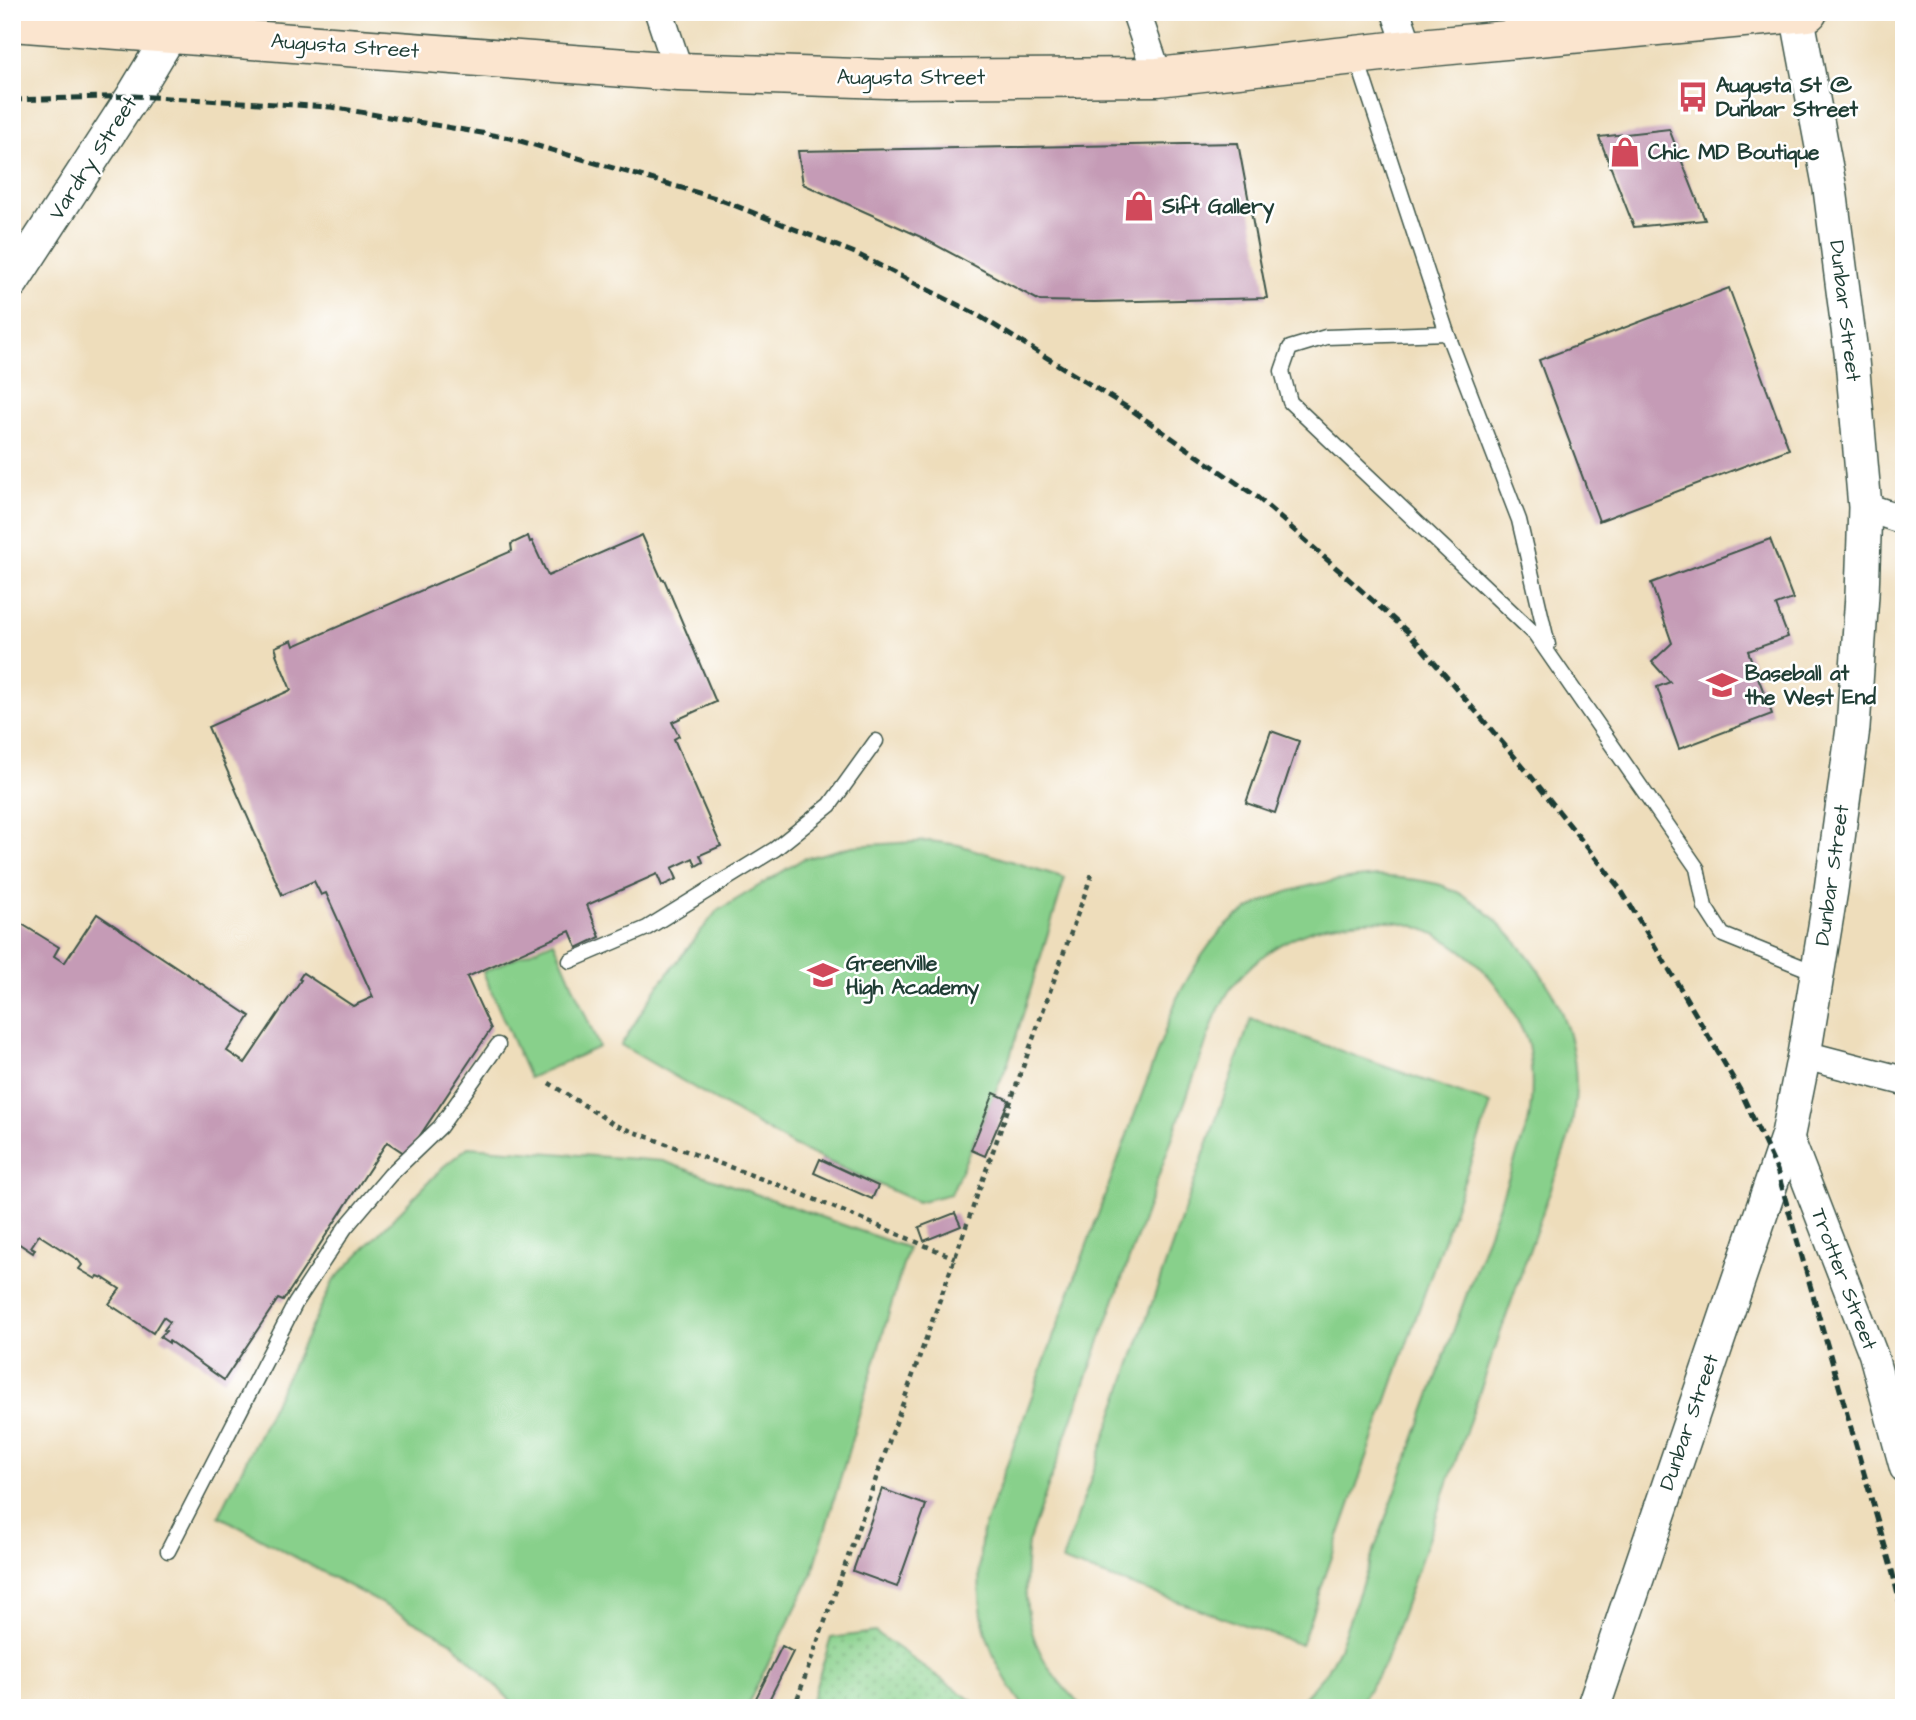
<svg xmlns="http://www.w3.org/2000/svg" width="1916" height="1720" viewBox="0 0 1916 1720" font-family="'Architects Daughter',sans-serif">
<defs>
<pattern id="grass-dots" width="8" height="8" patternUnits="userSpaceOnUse" patternTransform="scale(1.75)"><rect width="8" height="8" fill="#88d08b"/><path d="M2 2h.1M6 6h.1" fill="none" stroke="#6faa72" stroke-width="1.8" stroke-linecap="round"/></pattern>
</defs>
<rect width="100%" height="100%" fill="#fff"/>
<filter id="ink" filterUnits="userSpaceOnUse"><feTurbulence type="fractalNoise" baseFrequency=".0143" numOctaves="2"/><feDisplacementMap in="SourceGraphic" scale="14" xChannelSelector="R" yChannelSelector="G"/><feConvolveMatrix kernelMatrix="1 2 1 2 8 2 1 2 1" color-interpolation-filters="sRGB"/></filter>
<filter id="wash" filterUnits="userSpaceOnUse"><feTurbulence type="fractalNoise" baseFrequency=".00686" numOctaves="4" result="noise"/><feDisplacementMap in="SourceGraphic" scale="28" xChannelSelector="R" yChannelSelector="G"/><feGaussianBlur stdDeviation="1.57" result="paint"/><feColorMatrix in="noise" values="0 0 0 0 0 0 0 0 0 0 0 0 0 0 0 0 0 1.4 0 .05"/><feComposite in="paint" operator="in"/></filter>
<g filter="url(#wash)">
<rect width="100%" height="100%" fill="#edb"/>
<polygon fill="url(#grass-dots)" stroke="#548660" stroke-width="2" points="875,1632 982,1708 809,1708 831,1638"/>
<g fill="#88d08b" stroke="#548660" stroke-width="2">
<polygon points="930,841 959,845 1065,878 1008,1063 951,1194 917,1202 794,1146 621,1045 658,986 716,912 803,859 853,846"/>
<path d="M1378,876C1399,878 1421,879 1441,885C1467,894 1492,915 1510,935C1564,992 1590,1062 1568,1140L1384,1665L1357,1708H1294L1325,1674L1339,1648L1528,1124C1533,1098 1533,1071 1528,1045C1526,1036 1521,1028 1517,1020C1495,972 1451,932 1398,922C1381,919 1362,921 1344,923C1301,928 1258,952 1232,987C1225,996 1221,1006 1216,1015L1028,1543C1019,1613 1031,1660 1084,1708H1025C981,1650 974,1604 982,1533L1177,998C1192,971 1210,938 1234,919C1276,888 1328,880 1378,876Z"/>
<polygon points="554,941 599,1047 529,1078 483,972"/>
<polygon points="1251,1019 1491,1104 1301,1645 1062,1561"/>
<polygon points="468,1147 663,1161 908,1248 812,1575 746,1708 518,1708 451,1641 219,1516 334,1280 443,1167"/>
</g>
<g id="blocks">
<g fill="#c59bb6">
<polygon points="1669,129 1705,220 1634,227 1599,137"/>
<polygon points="1238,143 1267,298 1094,302 1040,301 921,237 803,184 798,151"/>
<polygon points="1729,288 1789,449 1599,521 1539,360"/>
<polygon points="642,535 662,580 664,579 716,702 672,722 679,736 674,739 721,846 700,855 703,862 696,866 693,858 672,868 677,879 662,886 657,874 587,905 600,937 577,948 570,931 467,977 491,1029 407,1155 387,1142 283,1301 278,1299 224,1380 169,1341 169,1343 160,1337 166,1331 164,1330 170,1322 163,1317 153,1333 109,1304 120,1289 103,1278 98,1276 96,1279 79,1269 82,1265 78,1260 39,1235 31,1247 35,1249 33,1253 12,1239 12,918 59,947 54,956 63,962 65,962 97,914 250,1016 227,1051 245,1063 301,980 299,979 303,973 353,1006 373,997 326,893 321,895 314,881 282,895 208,727 291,690 276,654 277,653 275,647 292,640 294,646 512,551 511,544 528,536 530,542 532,541 548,576"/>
<polygon points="1770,539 1793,599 1776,605 1788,637 1748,651 1772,714 1679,749 1657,687 1670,682 1652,662 1672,643 1651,583"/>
<polygon points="1271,731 1299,741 1275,813 1246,803"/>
<polygon points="994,1093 1009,1100 985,1156 971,1150"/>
<polygon points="820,1159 878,1186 872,1199 814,1173"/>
<polygon points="955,1213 961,1226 924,1241 919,1227"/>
<polygon points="882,1489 926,1505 897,1587 853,1571"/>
<polygon points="782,1646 793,1652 766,1706 755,1700"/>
</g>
</g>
</g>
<g filter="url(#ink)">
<use href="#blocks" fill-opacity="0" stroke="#3e5548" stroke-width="2"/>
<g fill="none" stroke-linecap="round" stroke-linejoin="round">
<g stroke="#3e5548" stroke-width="17">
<g id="service">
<polyline points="1356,56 1447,333 1519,520 1548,645"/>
<polyline points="1447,333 1326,337 1290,348 1282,371 1290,402 1535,634 1697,868 1705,907 1723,935 1817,973"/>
<polyline points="570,961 647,928 775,849 830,805 876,741"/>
<polyline points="168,1551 295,1304 345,1228 390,1175 440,1127 498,1045"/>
</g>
</g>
<g stroke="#3e5548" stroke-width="31">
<g id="minor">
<polyline points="659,12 679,72"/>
<polyline points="1136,12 1158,77"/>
<polyline points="1396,12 1409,49"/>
<polyline points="1865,507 1904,520"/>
<polyline points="1804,1055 1904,1081"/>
<polyline points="1788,1134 1873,1354 1904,1468"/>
</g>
</g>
<g stroke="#3e5548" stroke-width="36">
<g id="tertiary">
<polyline points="12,282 133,96 171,33"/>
<polyline points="1593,1708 1788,1134 1804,1055 1831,890 1853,728 1862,595 1865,507 1852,360 1830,189 1797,14"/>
</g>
</g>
<g stroke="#3e5548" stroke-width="41">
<polyline id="secondary" points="12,22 679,72 887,79 1158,77 1409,49 1808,12"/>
</g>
<g stroke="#3e5548" stroke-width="4.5" stroke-dasharray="5 5" stroke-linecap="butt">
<polyline points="549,1083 615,1125 792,1190 955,1258"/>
<polyline points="794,1708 1093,871"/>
</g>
<use href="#service" stroke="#fff" stroke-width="14"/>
<use href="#minor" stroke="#fff" stroke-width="28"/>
<use href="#tertiary" stroke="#fff" stroke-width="33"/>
<use href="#secondary" stroke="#fbe5cf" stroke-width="38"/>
<polyline stroke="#1f3d34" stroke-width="5" stroke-dasharray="10 5" stroke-linecap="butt" points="12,100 133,96 331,107 510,138 716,198 855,253 976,314 1133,411 1257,497 1409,633 1530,775 1621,890 1682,991 1740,1090 1777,1170 1893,1574 1904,1621"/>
</g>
</g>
<defs>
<g id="bus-bare" transform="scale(2.415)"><path d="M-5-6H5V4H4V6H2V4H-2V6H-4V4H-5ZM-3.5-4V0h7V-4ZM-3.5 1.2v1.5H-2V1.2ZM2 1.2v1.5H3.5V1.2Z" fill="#d1495b" stroke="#fff" stroke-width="2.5" paint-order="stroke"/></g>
<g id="shop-bare" transform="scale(2.415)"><path d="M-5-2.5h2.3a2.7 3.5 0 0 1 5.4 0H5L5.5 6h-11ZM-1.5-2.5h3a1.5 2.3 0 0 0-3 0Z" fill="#d1495b" stroke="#fff" stroke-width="2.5" paint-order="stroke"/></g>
<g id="school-bare" transform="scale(2.415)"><path d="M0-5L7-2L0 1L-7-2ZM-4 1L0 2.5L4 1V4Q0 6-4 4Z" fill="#d1495b" stroke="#fff" stroke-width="2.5" paint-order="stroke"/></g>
</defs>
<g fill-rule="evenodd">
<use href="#bus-bare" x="1693" y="97"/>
<use href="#shop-bare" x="1625" y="152"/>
<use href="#shop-bare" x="1139" y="206"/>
<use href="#school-bare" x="1722" y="685"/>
<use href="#school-bare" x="823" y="975"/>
</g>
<g text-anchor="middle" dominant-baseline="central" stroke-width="5" stroke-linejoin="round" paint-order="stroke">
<g font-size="21" fill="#1f3d34" stroke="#fff">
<text transform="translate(345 46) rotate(4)">Augusta Street</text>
<text x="911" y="77">Augusta Street</text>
<text transform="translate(93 158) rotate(-57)">Vardry Street</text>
<text transform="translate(1845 311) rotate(83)">Dunbar Street</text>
<text transform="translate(1832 875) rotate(-82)">Dunbar Street</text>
<text transform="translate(1844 1279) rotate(69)">Trotter Street</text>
<text transform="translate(1689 1422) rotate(-71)">Dunbar Street</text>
</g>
<g font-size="21" font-weight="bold" fill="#1f3d34" stroke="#fff" text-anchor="start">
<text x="1716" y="85">Augusta St @<tspan x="1716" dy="24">Dunbar Street</tspan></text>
<text x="1648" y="152">Chic MD Boutique</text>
<text x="1162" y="206">Sift Gallery</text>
<text x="1745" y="673">Baseball at<tspan x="1745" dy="24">the West End</tspan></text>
<text x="846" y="963">Greenville<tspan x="846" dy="24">High Academy</tspan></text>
</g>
</g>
<rect width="1916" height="1720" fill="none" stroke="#fff" stroke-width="42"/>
</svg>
